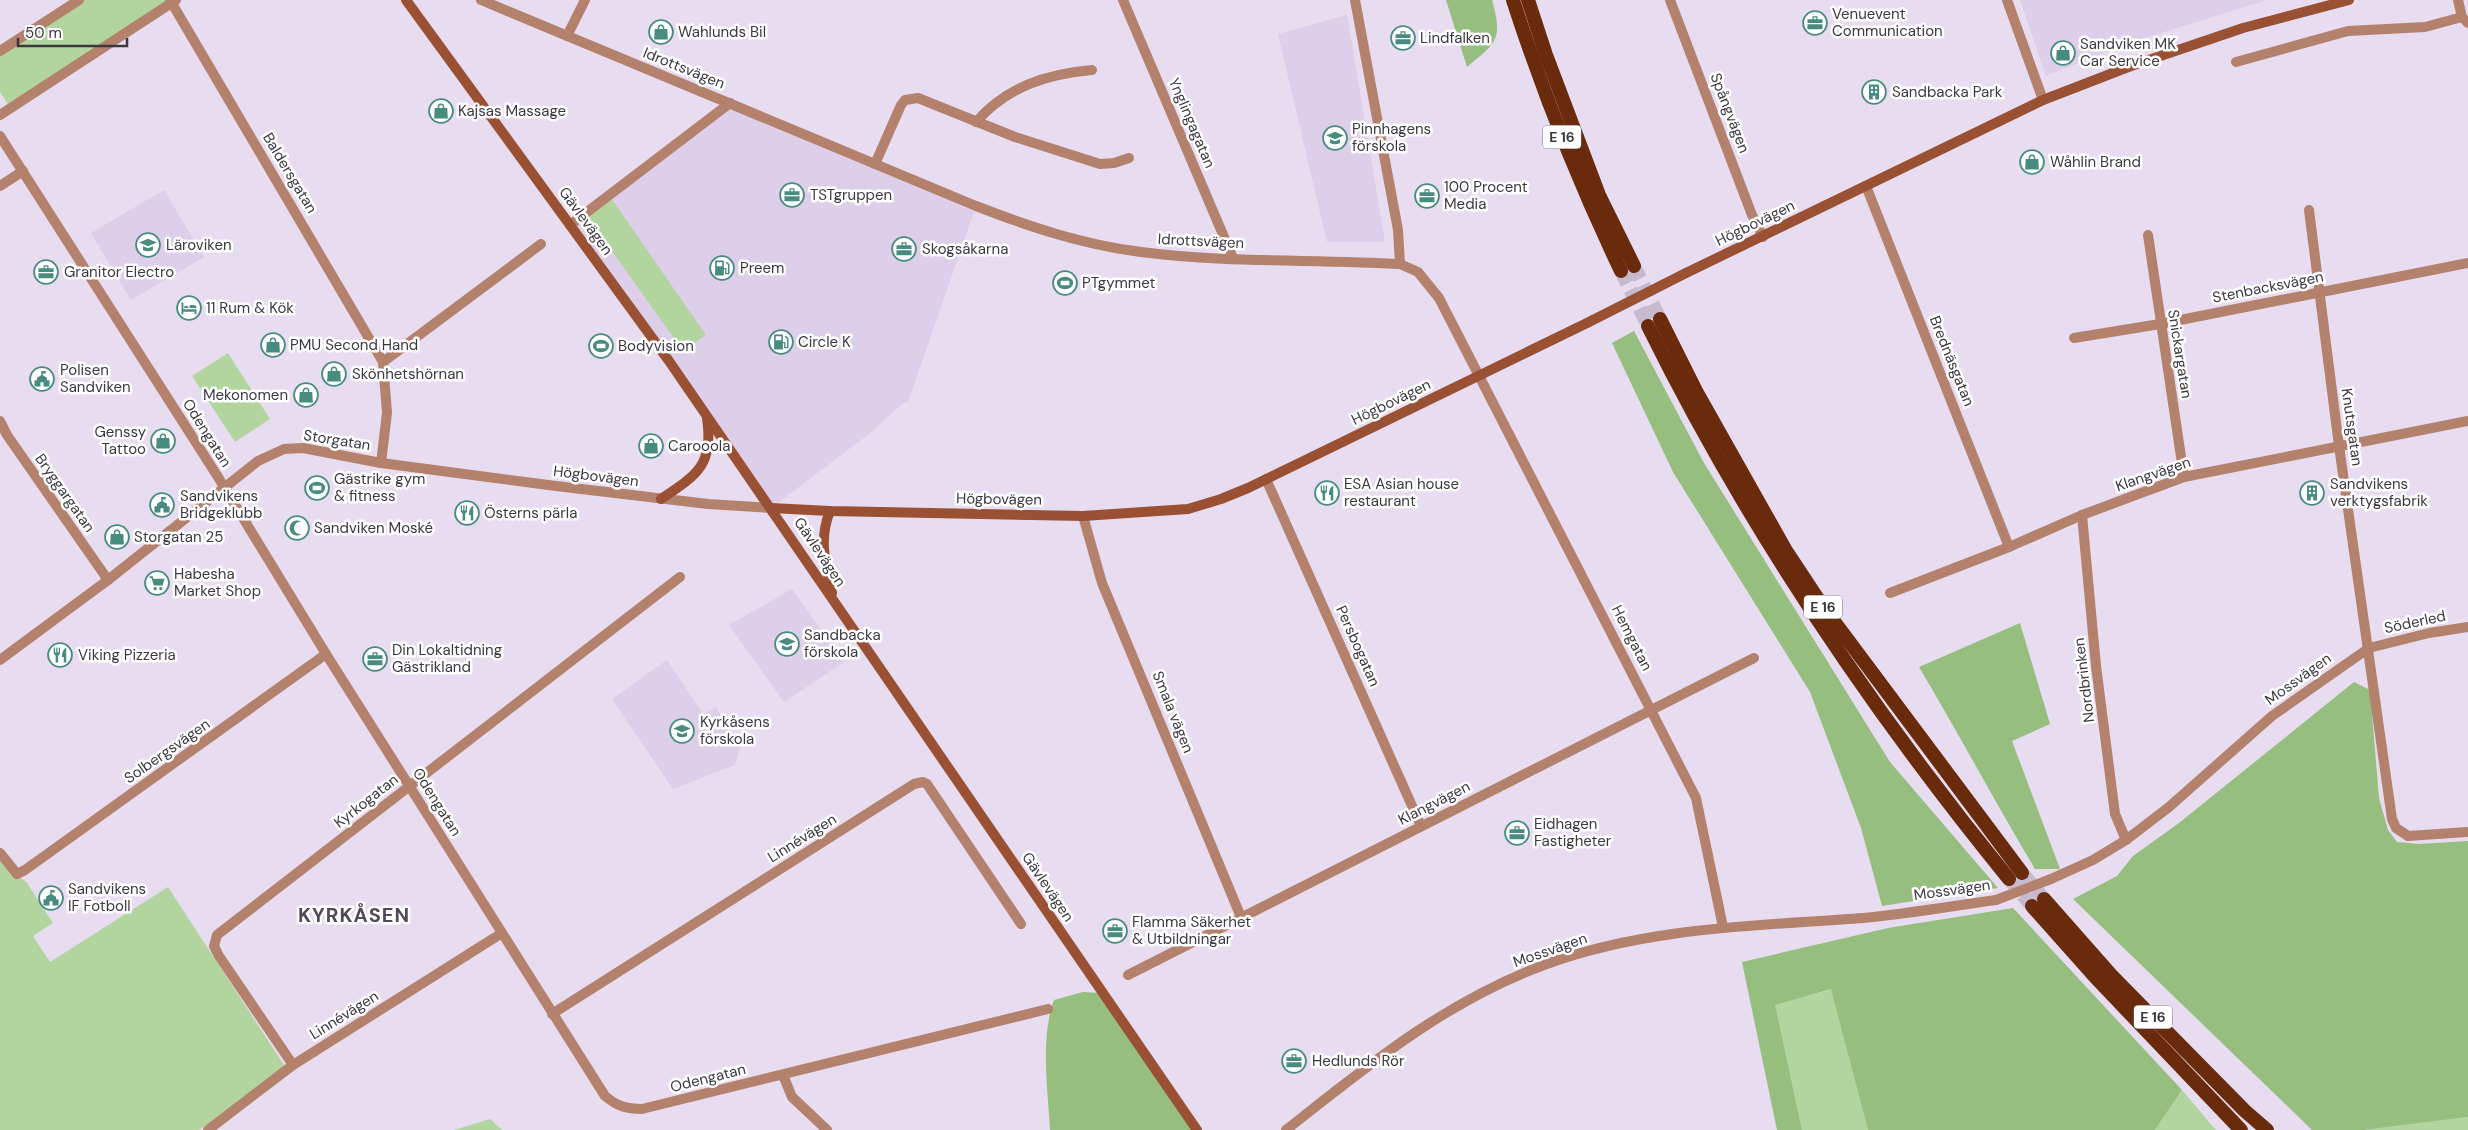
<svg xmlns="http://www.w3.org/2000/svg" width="2468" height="1130" viewBox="0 0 2468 1130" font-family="'DM Sans',sans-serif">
<rect width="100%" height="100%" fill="#e8dcf1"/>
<g fill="#ddcee9">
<polygon points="2020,0 2267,0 2129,43 2046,76"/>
<polygon points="1347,15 1385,242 1327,242 1278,34"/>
<polygon points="730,103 976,206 908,402 903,403 869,434 771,508 570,225"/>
<polygon points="164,190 204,257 131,300 91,233"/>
<polygon points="792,589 844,662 784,702 729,625"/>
<polygon points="667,660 703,714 716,707 740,747 735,765 673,789 612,699"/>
</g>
<g fill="#b2d59f">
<polygon points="79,0 170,0 10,108 0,92 0,51"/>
<polygon points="609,195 706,335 683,351 585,213"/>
<polygon points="228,353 270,419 235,442 192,376"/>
<polygon points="0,853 11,869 27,883 53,923 33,936 50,962 168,887 286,1068 199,1130 0,1130"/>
<polygon points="1832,989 1868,1130 1802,1130 1774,1005"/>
<polygon points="2182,1090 2216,1130 2155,1130"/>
<polygon points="2468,1117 2468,1130 2364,1130"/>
<polygon points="490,1119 502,1130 454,1130"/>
</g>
<g fill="#96be7f">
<path d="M1446,0H1492C1503,40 1497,42 1467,67Z"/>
<polygon points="1634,331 1704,463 1890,762 1998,888 1882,906 1861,828 1810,692 1673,472 1612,343"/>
<path d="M2020,623L2050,724L2012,741L2060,869H2035C1995,802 1959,734 1919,667Z"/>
<polygon points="2354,682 2370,690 2379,798 2388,830 2397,842 2419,844 2468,841 2468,1117 2364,1130 2312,1130 2073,899 2117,876 2133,856 2179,823"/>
<polygon points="2013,908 2182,1090 2155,1130 1868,1130 1831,989 1775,1005 1802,1130 1777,1130 1742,962 1888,928"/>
<path d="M1083,992L1102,993L1197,1130H1050C1048,1091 1040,1037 1054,1000Z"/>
</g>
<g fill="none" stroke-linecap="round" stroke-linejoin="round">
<g stroke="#c6bbce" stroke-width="14" stroke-dasharray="14 7" stroke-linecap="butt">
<polyline points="1634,266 1660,319"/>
<polyline points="1621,271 1648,326"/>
<polyline points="2022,873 2044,899"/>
<polyline points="2009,879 2032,906"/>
</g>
<g stroke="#b4816d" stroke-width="10">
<polyline points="170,0 383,362"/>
<path d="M481,0L976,206C1030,227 1084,245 1141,252C1226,263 1314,259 1400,264L1418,272L1439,298L1696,798L1723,927"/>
<polyline points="1123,0 1233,258"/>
<polyline points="1355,0 1398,230 1400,264"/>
<polyline points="1670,0 1752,215 1763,237"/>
<polyline points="2007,0 2043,100"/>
<polyline points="2458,0 2462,17 2468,23"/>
<polyline points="567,36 585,0"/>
<polyline points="0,51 79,0"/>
<polyline points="2236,62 2348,31 2425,27 2462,17"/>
<polyline points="0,115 176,0"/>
<path d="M976,122C1007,87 1046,74 1092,70"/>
<path d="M0,136L218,477L326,654L605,1096C617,1106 626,1109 642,1109L1048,1009"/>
<polyline points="875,164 901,105 905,100 918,98 1015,137 1100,164 1114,163 1129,158"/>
<polyline points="0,186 23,171"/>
<polyline points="1866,186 2009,547"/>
<polyline points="2309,210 2339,446 2392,819 2396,828 2408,836 2468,832"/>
<polyline points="570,225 730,103"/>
<polyline points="2148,235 2184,477"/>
<polyline points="2074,338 2160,324 2468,263"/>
<polyline points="0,421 7,435 108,580"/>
<polyline points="381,463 387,413 383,362 541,244"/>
<polyline points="1266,479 1421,826"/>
<polyline points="2082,515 2096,666 2115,814 2126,840"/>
<polyline points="1083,516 1102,583 1241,917"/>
<polyline points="1890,593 2009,547 2082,515 2184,477 2468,421"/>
<polyline points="0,660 108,580 258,461 284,449 303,448 381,463 556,486 708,504 771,508"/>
<polyline points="0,853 17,874 25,870 326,654"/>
<polyline points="2051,879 2093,860 2126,840 2169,807 2272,716 2369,648 2429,633 2468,627"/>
<polyline points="1128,975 1754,658"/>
<polyline points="552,1014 914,784 923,782 927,784 1021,924"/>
<polyline points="293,1065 219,956 214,946 217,935 680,577"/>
<polyline points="783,1075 792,1097 827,1130"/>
<polyline points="208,1130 293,1065 502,933"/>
<path d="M1286,1130C1367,1066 1446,1001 1544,965C1646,927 1756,926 1863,918C1907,914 1952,906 1996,900"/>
</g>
<g stroke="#9a5033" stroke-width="10">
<polyline points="406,0 669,361 1197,1130"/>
<polyline points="1686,273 2043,100 2131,66 2243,28 2349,0"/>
<path d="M661,499C697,475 714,465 707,418"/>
<polyline points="771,508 830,511 1083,516 1188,509 1221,499 1248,488 1587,323"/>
<path d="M830,511C818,541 826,563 832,593"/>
</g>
<g stroke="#6a2a0c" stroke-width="14">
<path d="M1513,0C1543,93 1579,183 1621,271"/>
<polyline points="1528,0 1546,55 1599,195 1634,266"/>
<polyline points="1660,319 1696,391 1785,549 1824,608 2022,873"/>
<path d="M1648,326C1746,525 1869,707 2009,879"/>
<polyline points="2044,899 2111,975 2245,1111 2267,1130"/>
<polyline points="2032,906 2098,980 2241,1130"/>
</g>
<polyline stroke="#b4816d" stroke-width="10" points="1996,900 2051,879"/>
<polyline stroke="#9a5033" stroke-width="10" points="1587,323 1686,273"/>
</g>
<defs>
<g id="office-ring" transform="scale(1.25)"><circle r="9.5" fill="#fff" stroke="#488b7f" stroke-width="1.5"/><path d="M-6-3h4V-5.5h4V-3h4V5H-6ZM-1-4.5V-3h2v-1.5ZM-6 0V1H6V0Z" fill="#488b7f"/></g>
<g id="shop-ring" transform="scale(1.25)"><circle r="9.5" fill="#fff" stroke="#488b7f" stroke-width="1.5"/><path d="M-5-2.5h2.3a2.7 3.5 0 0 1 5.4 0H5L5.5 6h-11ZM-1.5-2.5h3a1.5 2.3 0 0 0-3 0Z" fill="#488b7f"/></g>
<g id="building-ring" transform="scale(1.25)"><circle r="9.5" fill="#fff" stroke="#488b7f" stroke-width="1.5"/><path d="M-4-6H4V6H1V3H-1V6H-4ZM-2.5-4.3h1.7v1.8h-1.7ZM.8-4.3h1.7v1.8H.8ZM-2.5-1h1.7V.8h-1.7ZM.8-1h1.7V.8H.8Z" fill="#488b7f"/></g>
<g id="school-ring" transform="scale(1.25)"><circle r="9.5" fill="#fff" stroke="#488b7f" stroke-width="1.5"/><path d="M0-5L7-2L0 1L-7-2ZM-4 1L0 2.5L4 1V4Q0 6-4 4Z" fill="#488b7f"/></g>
<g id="fuel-ring" transform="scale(1.25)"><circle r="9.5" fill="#fff" stroke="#488b7f" stroke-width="1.5"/><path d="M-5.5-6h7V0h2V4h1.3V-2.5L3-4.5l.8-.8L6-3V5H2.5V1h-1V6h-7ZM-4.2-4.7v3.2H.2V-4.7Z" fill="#488b7f"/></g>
<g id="stadium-ring" transform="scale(1.25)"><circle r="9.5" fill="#fff" stroke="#488b7f" stroke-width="1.5"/><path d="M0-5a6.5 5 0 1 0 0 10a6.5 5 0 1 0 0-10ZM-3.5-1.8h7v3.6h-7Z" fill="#488b7f"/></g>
<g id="hotel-ring" transform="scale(1.25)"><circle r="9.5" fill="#fff" stroke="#488b7f" stroke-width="1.5"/><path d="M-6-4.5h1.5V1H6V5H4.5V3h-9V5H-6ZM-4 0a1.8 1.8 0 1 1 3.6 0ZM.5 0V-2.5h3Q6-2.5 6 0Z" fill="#488b7f"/></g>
<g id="civic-ring" transform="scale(1.25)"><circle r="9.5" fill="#fff" stroke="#488b7f" stroke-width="1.5"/><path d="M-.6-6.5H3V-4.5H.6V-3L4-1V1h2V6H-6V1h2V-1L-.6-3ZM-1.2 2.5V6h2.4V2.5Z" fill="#488b7f"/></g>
<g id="restaurant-ring" transform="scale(1.25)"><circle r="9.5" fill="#fff" stroke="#488b7f" stroke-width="1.5"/><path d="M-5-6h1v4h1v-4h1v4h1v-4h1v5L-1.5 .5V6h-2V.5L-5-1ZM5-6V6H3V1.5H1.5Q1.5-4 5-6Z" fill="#488b7f"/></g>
<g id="mosque-ring" transform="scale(1.25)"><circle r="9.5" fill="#fff" stroke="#488b7f" stroke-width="1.5"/><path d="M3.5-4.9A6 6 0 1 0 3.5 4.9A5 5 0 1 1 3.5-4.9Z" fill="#488b7f"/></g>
<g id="supermarket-ring" transform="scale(1.25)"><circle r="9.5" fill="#fff" stroke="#488b7f" stroke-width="1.5"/><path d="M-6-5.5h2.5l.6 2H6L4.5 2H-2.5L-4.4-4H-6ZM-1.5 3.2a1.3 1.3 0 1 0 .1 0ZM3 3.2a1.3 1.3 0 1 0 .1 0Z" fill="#488b7f"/></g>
</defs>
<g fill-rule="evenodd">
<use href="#office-ring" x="1815" y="23"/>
<use href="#shop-ring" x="661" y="32"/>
<use href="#office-ring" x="1403" y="38"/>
<use href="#shop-ring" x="2063" y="53"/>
<use href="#building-ring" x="1874" y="92"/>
<use href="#shop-ring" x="441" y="111"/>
<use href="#school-ring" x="1335" y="138"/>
<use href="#shop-ring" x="2032" y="162"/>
<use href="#office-ring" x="792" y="195"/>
<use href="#office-ring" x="1427" y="196"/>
<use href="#school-ring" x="148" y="245"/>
<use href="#office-ring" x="904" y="249"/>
<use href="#fuel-ring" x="722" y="268"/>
<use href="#office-ring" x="46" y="272"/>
<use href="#stadium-ring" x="1065" y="283"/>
<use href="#hotel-ring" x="189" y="308"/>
<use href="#fuel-ring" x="781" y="342"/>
<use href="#shop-ring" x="273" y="345"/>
<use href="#stadium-ring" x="601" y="346"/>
<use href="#shop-ring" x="334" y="374"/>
<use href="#civic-ring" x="42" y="379"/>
<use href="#shop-ring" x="306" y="395"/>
<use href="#shop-ring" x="163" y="441"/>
<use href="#shop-ring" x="651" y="446"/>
<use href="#stadium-ring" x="317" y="488"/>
<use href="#restaurant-ring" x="1327" y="493"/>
<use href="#building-ring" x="2312" y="493"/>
<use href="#civic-ring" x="162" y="505"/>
<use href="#restaurant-ring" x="467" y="513"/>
<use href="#mosque-ring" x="297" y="528"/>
<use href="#shop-ring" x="117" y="537"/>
<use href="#supermarket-ring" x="157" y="583"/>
<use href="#school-ring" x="787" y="644"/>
<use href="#restaurant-ring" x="60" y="655"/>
<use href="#office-ring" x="375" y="659"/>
<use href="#school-ring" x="682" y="731"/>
<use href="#office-ring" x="1517" y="833"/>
<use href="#civic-ring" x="51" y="898"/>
<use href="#office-ring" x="1115" y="931"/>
<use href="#office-ring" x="1294" y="1061"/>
</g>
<g text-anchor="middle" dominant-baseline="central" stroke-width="5" stroke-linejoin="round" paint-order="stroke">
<g fill="#fff" stroke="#767479" stroke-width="1">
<rect x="1543" y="125.5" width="38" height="23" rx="4"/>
<rect x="1804" y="595.5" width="38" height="23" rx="4"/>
<rect x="2134" y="1005.5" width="38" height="23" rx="4"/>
</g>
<g font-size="14" font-weight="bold" fill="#3c3840">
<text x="1562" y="137">E 16</text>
<text x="1823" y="607">E 16</text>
<text x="2153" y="1017">E 16</text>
</g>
<g font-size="15" fill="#3c3840" stroke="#fff" text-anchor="start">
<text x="1832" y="14">Venuevent<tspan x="1832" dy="17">Communication</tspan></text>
<text x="678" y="32">Wahlunds Bil</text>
<text x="1420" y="38">Lindfalken</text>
<text x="2080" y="44">Sandviken MK<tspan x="2080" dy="17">Car Service</tspan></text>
<text x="1892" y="92">Sandbacka Park</text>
<text x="458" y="111">Kajsas Massage</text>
<text x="1352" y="129">Pinnhagens<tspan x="1352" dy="17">förskola</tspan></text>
<text x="2050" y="162">Wåhlin Brand</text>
<text x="1444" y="187">100 Procent<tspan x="1444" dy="17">Media</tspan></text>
<text x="810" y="195">TSTgruppen</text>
<text x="166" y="245">Läroviken</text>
<text x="922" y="249">Skogsåkarna</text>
<text x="740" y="268">Preem</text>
<text x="64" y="272">Granitor Electro</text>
<text x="1082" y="283">PTgymmet</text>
<text x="206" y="308">11 Rum &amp; Kök</text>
<text x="798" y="342">Circle K</text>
<text x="290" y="345">PMU Second Hand</text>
<text x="618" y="346">Bodyvision</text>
<text x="60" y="370">Polisen<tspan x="60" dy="17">Sandviken</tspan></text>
<text x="352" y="374">Skönhetshörnan</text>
<text x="288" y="395" text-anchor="end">Mekonomen</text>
<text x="146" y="432" text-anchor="end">Genssy<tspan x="146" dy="17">Tattoo</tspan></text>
<text x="668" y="446">Carooola</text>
<text x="334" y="479">Gästrike gym<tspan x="334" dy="17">&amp; fitness</tspan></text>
<text x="1344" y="484">ESA Asian house<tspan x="1344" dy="17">restaurant</tspan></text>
<text x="2330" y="484">Sandvikens<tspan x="2330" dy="17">verktygsfabrik</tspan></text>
<text x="180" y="496">Sandvikens<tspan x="180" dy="17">Bridgeklubb</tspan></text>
<text x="484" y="513">Österns pärla</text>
<text x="314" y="528">Sandviken Moské</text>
<text x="134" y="537">Storgatan 25</text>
<text x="174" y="574">Habesha<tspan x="174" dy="17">Market Shop</tspan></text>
<text x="804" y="635">Sandbacka<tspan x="804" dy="17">förskola</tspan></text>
<text x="392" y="650">Din Lokaltidning<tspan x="392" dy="17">Gästrikland</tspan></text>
<text x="78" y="655">Viking Pizzeria</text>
<text x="700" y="722">Kyrkåsens<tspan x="700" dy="17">förskola</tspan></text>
<text x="1534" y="824">Eidhagen<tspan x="1534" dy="17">Fastigheter</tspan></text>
<text x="68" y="889">Sandvikens<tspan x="68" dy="17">IF Fotboll</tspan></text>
<text x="1132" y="922">Flamma Säkerhet<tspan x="1132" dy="17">&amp; Utbildningar</tspan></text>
<text x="1312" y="1061">Hedlunds Rör</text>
</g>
<g font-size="15" fill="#3c3840" stroke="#fff">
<text transform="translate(684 68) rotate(22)">Idrottsvägen</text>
<text transform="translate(1730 113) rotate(69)">Spångvägen</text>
<text transform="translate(1192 123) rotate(67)">Ynglingagatan</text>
<text transform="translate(290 173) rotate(59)">Baldersgatan</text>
<text transform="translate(586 221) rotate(54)">Gävlevägen</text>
<text transform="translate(1755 223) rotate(-26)">Högbovägen</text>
<text transform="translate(1201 241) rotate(3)">Idrottsvägen</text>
<text transform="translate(2268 287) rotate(-11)">Stenbacksvägen</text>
<text transform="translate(2180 354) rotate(81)">Snickargatan</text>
<text transform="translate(1952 361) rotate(68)">Brednäsgatan</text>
<text transform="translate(1391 402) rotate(-26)">Högbovägen</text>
<text transform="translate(2352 427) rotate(82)">Knutsgatan</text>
<text transform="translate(207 433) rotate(58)">Odengatan</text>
<text transform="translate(337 440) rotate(9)">Storgatan</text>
<text transform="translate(2153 474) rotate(-19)">Klangvägen</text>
<text transform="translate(596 476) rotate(7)">Högbovägen</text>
<text transform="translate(65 493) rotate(55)">Bryggargatan</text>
<text transform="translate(999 499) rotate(1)">Högbovägen</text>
<text transform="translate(820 552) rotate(56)">Gävlevägen</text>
<text transform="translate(2415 622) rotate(-12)">Söderled</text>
<text transform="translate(1632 638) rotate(63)">Hemgatan</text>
<text transform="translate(1358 646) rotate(66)">Persbogatan</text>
<text transform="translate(2298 679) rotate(-36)">Mossvägen</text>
<text transform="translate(2084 680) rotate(-97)">Nordbrinken</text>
<text transform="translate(1173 712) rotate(68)">Smala vägen</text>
<text transform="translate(167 751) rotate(-35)">Solbergsvägen</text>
<text transform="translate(366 801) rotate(-38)">Kyrkogatan</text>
<text transform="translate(437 802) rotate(58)">Odengatan</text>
<text transform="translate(1434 803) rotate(-27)">Klangvägen</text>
<text transform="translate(802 838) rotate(-32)">Linnévägen</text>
<text transform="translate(1048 887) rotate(56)">Gävlevägen</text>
<text transform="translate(1952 890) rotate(-8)">Mossvägen</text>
<text transform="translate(1550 950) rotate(-19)">Mossvägen</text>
<text transform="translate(344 1015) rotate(-32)">Linnévägen</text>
<text transform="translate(708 1078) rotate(-14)">Odengatan</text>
</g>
<g font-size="20" font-weight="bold" letter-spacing="1" fill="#514858" stroke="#fff">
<text x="354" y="915">KYRKÅSEN</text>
</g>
</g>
<path d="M18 38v8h109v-8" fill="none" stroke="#3c3840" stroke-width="2.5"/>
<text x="25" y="38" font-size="15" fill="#3c3840" stroke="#ffffff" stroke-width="4" paint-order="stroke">50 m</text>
</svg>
